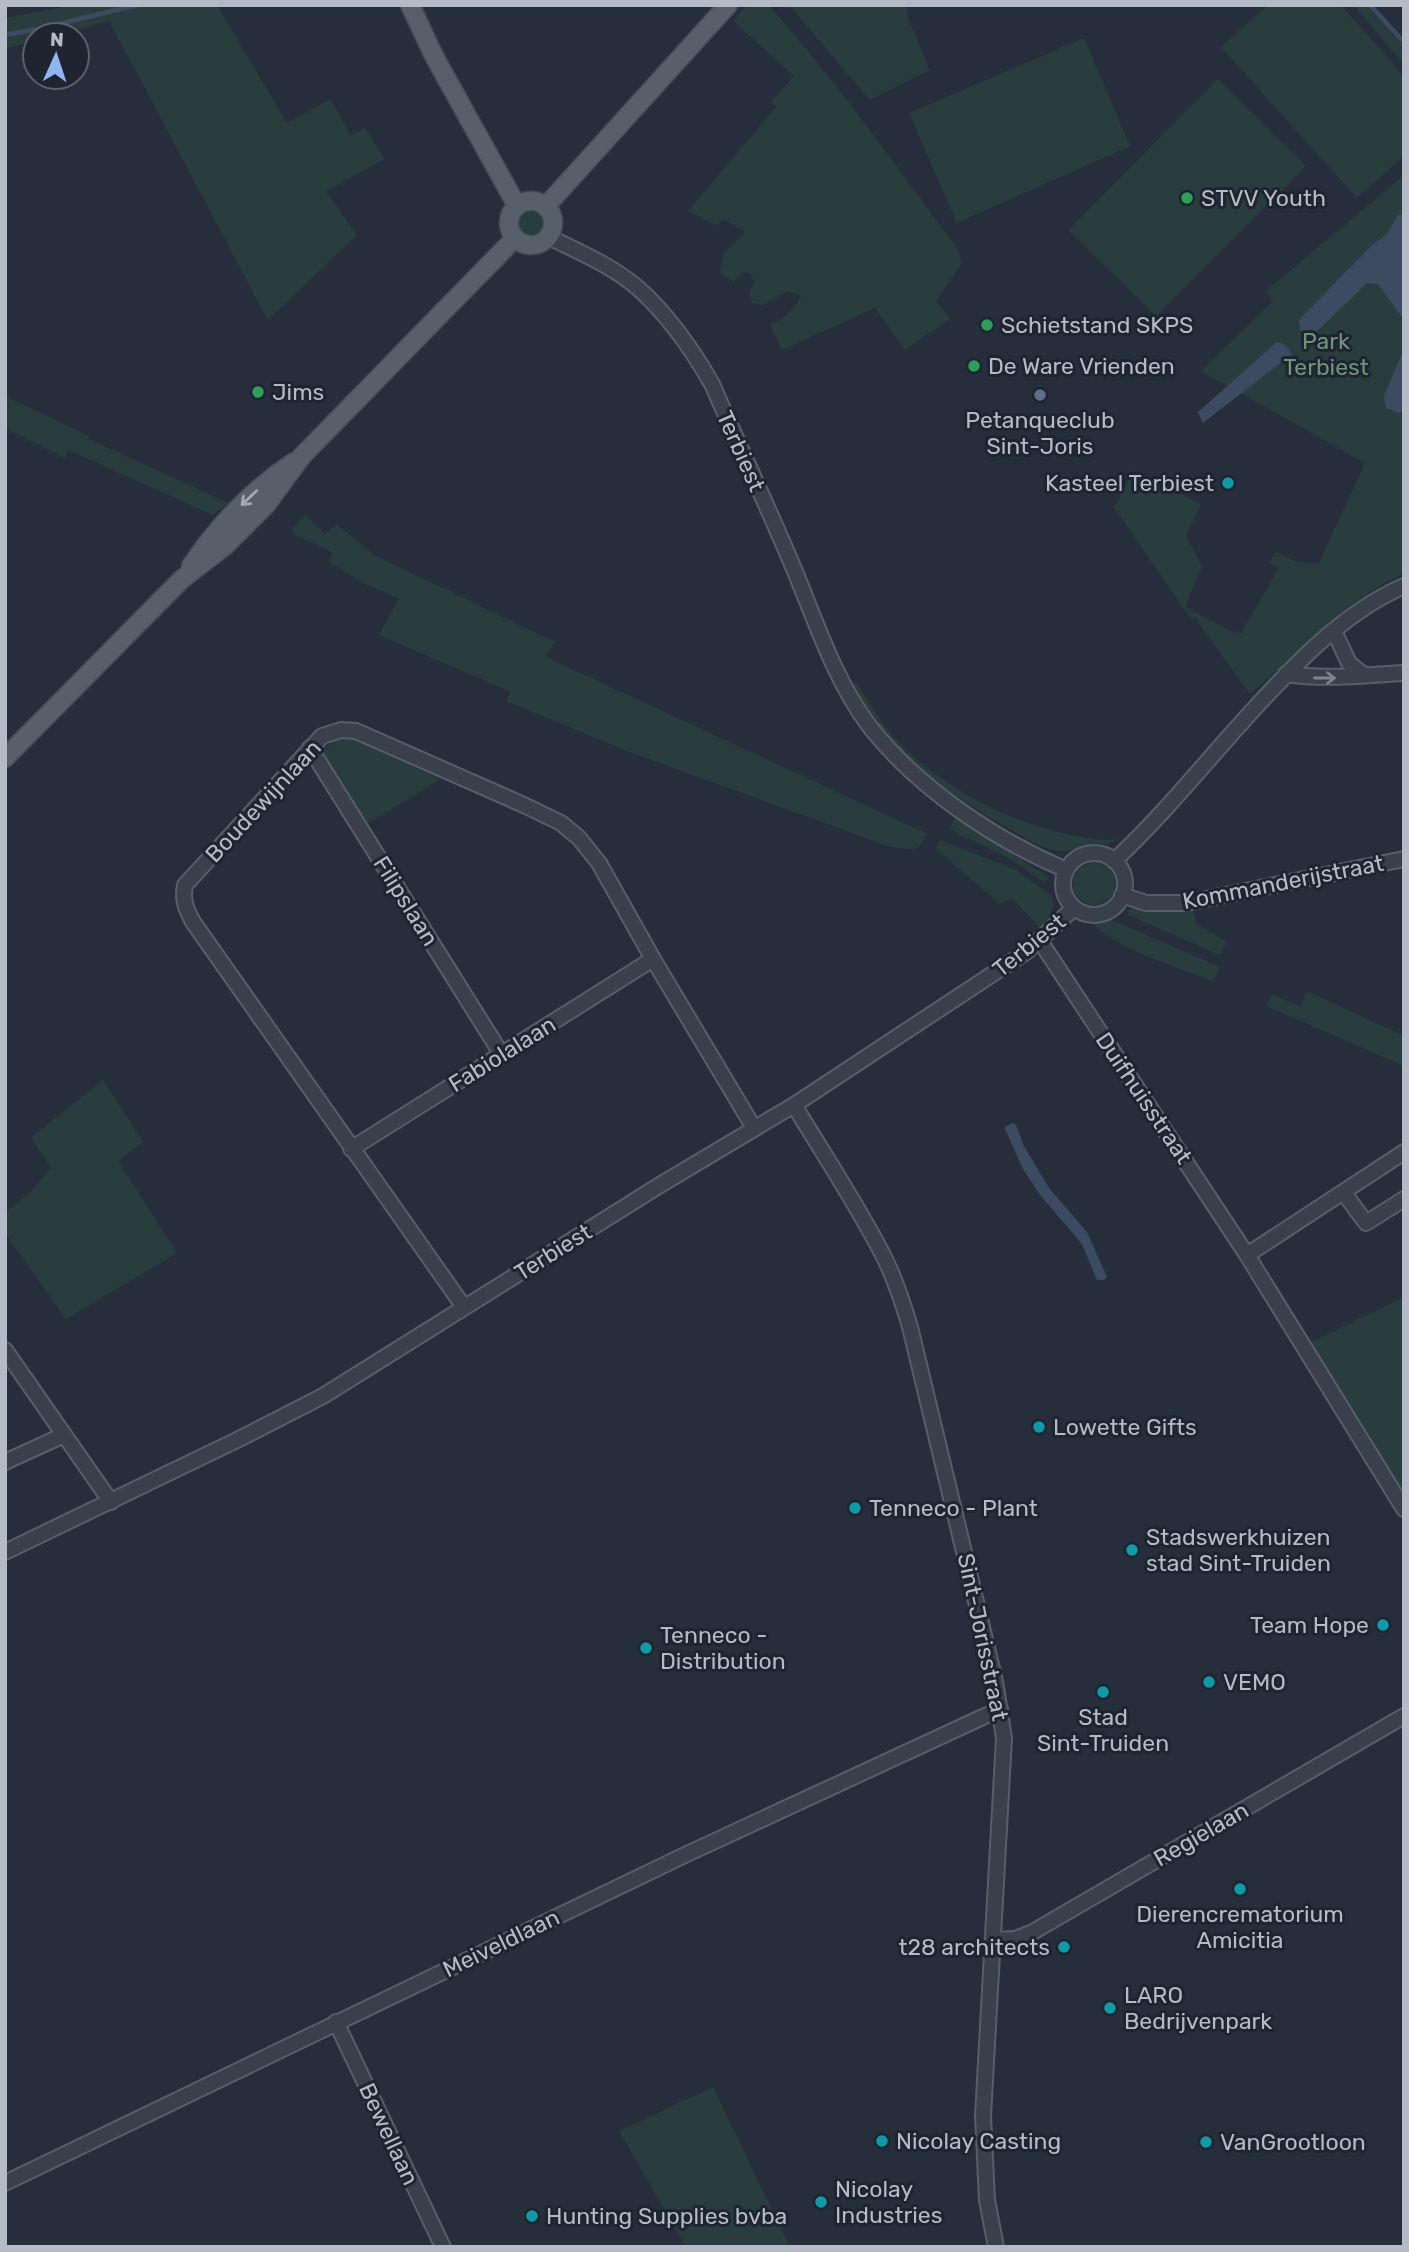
<svg xmlns="http://www.w3.org/2000/svg" width="1409" height="2252" viewBox="0 0 1409 2252" font-family="Rubik,sans-serif">
<rect width="100%" height="100%" fill="#252e3a"/>
<g fill="#2a3d3e">
<polygon points="74,5 217,5 287,123 330,99 351,135 365,128 385,159 326,191 357,235 268,320 109,21 56,35 35,35 35,41 5,49 5,18"/>
<path d="M747,5H768C837,81 896,166 957,248L962,263L936,301L950,319L905,350L875,308L782,350L770,325C784,318 794,311 801,296L788,291L762,305L752,303L749,293L754,283L751,274L744,272L733,282L720,273L723,254L745,232L723,219L717,225L688,211L776,107L771,102L794,76L733,21Z"/>
<polygon points="789,5 906,5 910,23 930,70 870,100"/>
<polygon points="1268,5 1341,5 1404,76 1404,156 1357,198 1221,47"/>
<polygon points="1353,5 1367,5 1404,45 1404,64"/>
<polygon points="1084,38 1130,146 957,223 909,113"/>
<polygon points="1218,79 1306,166 1156,316 1068,230"/>
<path d="M1404,175V574C1347,597 1298,655 1250,694L1195,618L1191,619L1113,506L1117,503L1132,471L1201,504L1186,536L1202,566L1185,607L1235,633L1236,631L1245,634L1242,631L1279,568L1269,563L1276,552L1296,562L1319,563L1365,463L1201,371L1273,301L1266,291Z"/>
<circle cx="531" cy="224" r="12"/>
<polygon points="5,396 89,436 87,439 91,440 229,503 213,515 68,450 65,458 5,428"/>
<polygon points="306,515 325,534 337,524 374,555 555,642 546,657 928,834 918,848 909,849 890,847 627,751 506,701 511,692 379,635 399,598 367,585 329,562 332,552 297,536 291,529"/>
<path d="M856,682C870,702 883,727 900,744C947,790 1010,823 1075,836C1089,838 1103,842 1117,839C1105,848 1100,842 1087,844C1078,846 1071,852 1062,851C1040,849 1022,836 1003,825C957,799 911,768 879,725C870,712 861,698 852,685Z"/>
<polygon points="338,739 356,740 441,779 367,824 323,752 325,747"/>
<path d="M956,818L1048,877L1047,881C1037,881 1032,873 1024,868C1001,852 973,842 949,829Z"/>
<polygon points="940,840 1016,870 1052,896 1054,903 1052,915 1039,927 1012,898 1000,904 935,848"/>
<circle cx="1094" cy="884" r="21"/>
<polygon points="1132,908 1152,911 1192,908 1197,924 1227,942 1220,955 1128,915 1128,911"/>
<path d="M1107,918L1220,967L1213,981C1182,969 1113,948 1093,923Z"/>
<polygon points="1307,991 1404,1036 1404,1066 1266,1006 1272,994 1301,1007"/>
<polygon points="103,1080 143,1142 118,1161 177,1253 66,1319 5,1233 5,1213 30,1193 51,1168 31,1138"/>
<polygon points="1404,1297 1404,1493 1308,1344"/>
<polygon points="713,2087 790,2247 686,2247 619,2131"/>
</g>
<g fill="#3c4b62">
<polygon points="1404,214 1404,320 1378,284 1367,283 1309,339 1301,334 1299,320 1371,246 1387,234 1398,215"/>
<polygon points="1277,342 1285,345 1292,354 1203,423 1198,412"/>
<polygon points="1404,349 1404,409 1399,413 1386,408 1384,396"/>
<polygon points="1012,1123 1016,1125 1024,1146 1049,1188 1087,1232 1107,1277 1104,1280 1097,1280 1082,1244 1040,1195 1023,1169 1005,1129 1005,1127"/>
</g>
<g fill="none" stroke-linecap="round" stroke-linejoin="round">
<g stroke="#3c4b62" stroke-width="4.5">
<polyline points="1370,5 1404,42"/>
<polyline points="5,35 38,29 137,5"/>
</g>
<g stroke="#575e69" stroke-width="18">
<g id="minor">
<path d="M549,237C579,252 613,266 639,289C669,316 692,349 712,384C739,446 768,507 794,569C816,622 835,681 870,727C919,789 994,839 1066,870"/>
<polyline points="1334,631 1349,663 1364,675"/>
<path d="M1286,674C1327,680 1362,675 1404,673"/>
<polyline points="310,748 502,1055"/>
<circle cx="1094" cy="884" r="31"/>
<path d="M1114,861C1157,821 1195,775 1234,731C1282,678 1337,615 1404,586"/>
<polyline points="1122,895 1146,903 1186,903 1404,859"/>
<polyline points="1040,941 1247,1255 1404,1509"/>
<path d="M794,1105C824,1155 857,1204 884,1257C895,1279 903,1303 910,1327L995,1681L1004,1738L983,2116L987,2200L996,2247"/>
<polyline points="351,1149 653,959"/>
<polyline points="1344,1193 1366,1223 1404,1199"/>
<polyline points="1247,1255 1404,1152"/>
<path d="M464,1307L193,922C186,909 182,900 185,885L322,736L341,730L356,731L526,806L561,823L579,838L599,863L653,959L754,1128"/>
<polyline points="5,1350 111,1502"/>
<polyline points="5,1462 64,1435"/>
<polyline points="5,1552 237,1440 323,1396 660,1185 794,1105 1026,952 1074,908"/>
<polyline points="994,1940 1015,1939 1031,1933 1404,1716"/>
<polyline points="336,2022 443,2247"/>
<polyline points="5,2183 687,1854 1000,1709"/>
</g>
</g>
<g stroke="#424954" stroke-width="21">
<g id="major">
<polyline points="410,5 434,56 517,206"/>
<circle cx="531" cy="223" r="22"/>
<polyline points="546,206 728,5"/>
<path d="M191,566C219,524 252,490 294,462"/>
<polyline points="5,758 181,580 225,546 266,505 302,456 515,238"/>
</g>
</g>
<use href="#minor" stroke="#39404b" stroke-width="14"/>
<use href="#major" stroke="#575f6b" stroke-width="18"/>
</g>
<defs><path id="oneway-shaft" d="M-6 0H5M1.5-3L5.5 0L1.5 3" fill="none" stroke-width="1.6" stroke-linecap="round" stroke-linejoin="round" transform="scale(1.75)"/></defs>
<use stroke="#a1a9b4" href="#oneway-shaft" transform="translate(249 498) rotate(136)"/>
<use stroke="#7d848f" href="#oneway-shaft" transform="translate(1325 678)"/>
<g fill="#2e9e5b" stroke="#1e2530" stroke-width="2.5">
<circle cx="1187" cy="198" r="7"/>
<circle cx="987" cy="325" r="7"/>
<circle cx="974" cy="366" r="7"/>
<circle cx="258" cy="392" r="7"/>
</g>
<circle fill="#5c6f8a" stroke="#1e2530" stroke-width="2.5" cx="1040" cy="395" r="7"/>
<g fill="#0f9aa8" stroke="#1e2530" stroke-width="2.5">
<circle cx="1228" cy="483" r="7"/>
<circle cx="1039" cy="1427" r="7"/>
<circle cx="855" cy="1508" r="7"/>
<circle cx="1132" cy="1550" r="7"/>
<circle cx="1383" cy="1625" r="7"/>
<circle cx="646" cy="1648" r="7"/>
<circle cx="1209" cy="1682" r="7"/>
<circle cx="1103" cy="1692" r="7"/>
<circle cx="1240" cy="1889" r="7"/>
<circle cx="1064" cy="1947" r="7"/>
<circle cx="1110" cy="2008" r="7"/>
<circle cx="882" cy="2141" r="7"/>
<circle cx="1206" cy="2142" r="7"/>
<circle cx="821" cy="2202" r="7"/>
<circle cx="532" cy="2216" r="7"/>
</g>
<g text-anchor="middle" dominant-baseline="central" stroke-width="6" stroke-linejoin="round" paint-order="stroke">
<g font-size="23" fill="#b4bbc6" stroke="#1e2530" text-anchor="start">
<text x="1201" y="198">STVV Youth</text>
<text x="1001" y="325">Schietstand SKPS</text>
<text x="988" y="366">De Ware Vrienden</text>
<text x="272" y="392">Jims</text>
<text x="1040" y="420" text-anchor="middle">Petanqueclub<tspan x="1040" dy="26">Sint-Joris</tspan></text>
<text x="1214" y="483" text-anchor="end">Kasteel Terbiest</text>
<text x="1053" y="1427">Lowette Gifts</text>
<text x="869" y="1508">Tenneco - Plant</text>
<text x="1146" y="1537">Stadswerkhuizen<tspan x="1146" dy="26">stad Sint-Truiden</tspan></text>
<text x="1369" y="1625" text-anchor="end">Team Hope</text>
<text x="660" y="1635">Tenneco -<tspan x="660" dy="26">Distribution</tspan></text>
<text x="1223" y="1682">VEMO</text>
<text x="1103" y="1717" text-anchor="middle">Stad<tspan x="1103" dy="26">Sint-Truiden</tspan></text>
<text x="1240" y="1914" text-anchor="middle">Dierencrematorium<tspan x="1240" dy="26">Amicitia</tspan></text>
<text x="1050" y="1947" text-anchor="end">t28 architects</text>
<text x="1124" y="1995">LARO<tspan x="1124" dy="26">Bedrijvenpark</tspan></text>
<text x="896" y="2141">Nicolay Casting</text>
<text x="1220" y="2142">VanGrootloon</text>
<text x="835" y="2189">Nicolay<tspan x="835" dy="26">Industries</tspan></text>
<text x="546" y="2216">Hunting Supplies bvba</text>
</g>
<g font-size="23" fill="#6d9577" stroke="#1e2530">
<text x="1326" y="341">Park<tspan x="1326" dy="26">Terbiest</tspan></text>
</g>
<g font-size="23" fill="#b4bbc6" stroke="#1e2530">
<text transform="translate(741 451) rotate(66)">Terbiest</text>
<text transform="translate(263 801) rotate(-47)">Boudewijnlaan</text>
<text transform="translate(1283 882) rotate(-11)">Kommanderijstraat</text>
<text transform="translate(406 901) rotate(58)">Filipslaan</text>
<text transform="translate(1029 945) rotate(-39)">Terbiest</text>
<text transform="translate(502 1054) rotate(-32)">Fabiolalaan</text>
<text transform="translate(1144 1098) rotate(56)">Duifhuisstraat</text>
<text transform="translate(553 1252) rotate(-32)">Terbiest</text>
<text transform="translate(983 1637) rotate(78)">Sint-Jorisstraat</text>
<text transform="translate(1201 1834) rotate(-30)">Regielaan</text>
<text transform="translate(501 1943) rotate(-26)">Meiveldlaan</text>
<text transform="translate(389 2134) rotate(65)">Bewellaan</text>
</g>
</g>
<rect width="1409" height="2252" fill="none" stroke="#b4bbc6" stroke-width="14"/>
<g transform="translate(56 56) rotate(3)"><circle r="33" fill="#1e2530" stroke="#5a616c" stroke-width="2"/>
<path d="M0-5L12 26L0 18L-12 26Z" fill="#91b4ef"/>
<text y="-10" font-size="19" font-weight="bold" text-anchor="middle" fill="#b4bbc6">N</text>
</g>
</svg>
